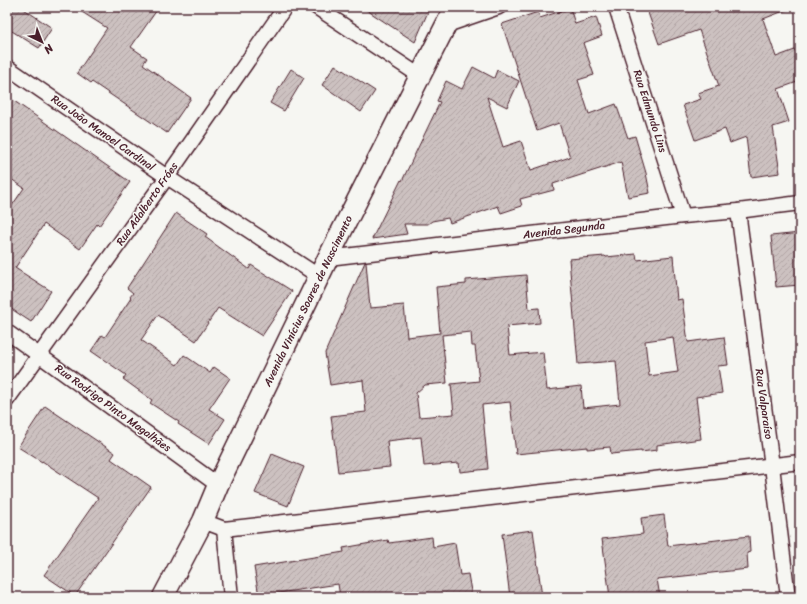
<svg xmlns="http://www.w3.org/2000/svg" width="807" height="604" viewBox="0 0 807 604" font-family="Sriracha,sans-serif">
<defs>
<pattern id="building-hatch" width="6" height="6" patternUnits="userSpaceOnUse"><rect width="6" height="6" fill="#ccc1c0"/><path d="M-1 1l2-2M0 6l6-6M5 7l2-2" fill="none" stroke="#b1a5a5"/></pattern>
</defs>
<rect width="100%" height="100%" fill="#f6f6f2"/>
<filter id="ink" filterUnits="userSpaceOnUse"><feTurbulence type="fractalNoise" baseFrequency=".025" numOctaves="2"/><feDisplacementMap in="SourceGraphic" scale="8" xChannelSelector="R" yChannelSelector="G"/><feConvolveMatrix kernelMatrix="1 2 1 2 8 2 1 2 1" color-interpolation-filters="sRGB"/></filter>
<g filter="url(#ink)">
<g fill="url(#building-hatch)" stroke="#4a1f2b" fill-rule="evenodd">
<polygon points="7,7 21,7 52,28 39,48 7,28"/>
<polygon points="74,7 159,7 131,47 147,58 143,64 191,98 167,133 92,82 91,83 77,73 107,28"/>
<polygon points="362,7 430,7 415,42"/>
<polygon points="646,7 789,7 789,9 763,19 776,57 800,48 800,81 778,89 789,122 773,127 780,173 751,177 746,137 730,143 725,129 695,140 683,105 701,99 698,93 719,86 699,30 659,44"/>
<polygon points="570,8 575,24 596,17 602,36 583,43 594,75 578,80 589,114 616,104 628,138 635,136 646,173 650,193 628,197 621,162 553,184 554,190 520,199 522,206 501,213 498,206 450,223 448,218 432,221 428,224 404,224 407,234 372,239 401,180 402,181 440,102 437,101 446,81 462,89 473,67 494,78 497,70 519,81 507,107 487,97 503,147 521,141 531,170 570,157 559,123 537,131 502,24 538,12 540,18"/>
<polygon points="335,65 375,91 361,112 322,85"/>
<polygon points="291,69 304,78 284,111 270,103"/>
<polygon points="7,96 130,182 99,226 97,224 80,249 44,224 15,268 51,291 31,322 7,306 7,213 24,188 7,176"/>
<polygon points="176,213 207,234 205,237 249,269 251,265 292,291 262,336 218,308 196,341 158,315 141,340 177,365 184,355 210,373 214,367 230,378 209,409 225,419 209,444 178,424 179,422 150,403 152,400 123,379 126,375 91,351 102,335 105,337 131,298 130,297 133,293 127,288"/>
<polygon points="800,233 800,285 776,287 771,236"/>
<path d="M636,254L637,260L673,256L677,300L682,299L688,342L724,337L728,365L718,366L722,393L696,397L701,439L657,445V450L641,452V451L611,454L610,447L587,449V447L516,454L510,402L482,405L488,469L460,472L459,463L424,466L421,437L387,441L390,467L338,472L331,416L366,412L363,380L330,385L325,353L365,262H366L370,308L404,305L407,337L440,333L436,287L466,284V280L526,275L529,309L539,308L540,323L507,326L510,355L543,352L547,390L581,386L583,408L620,404L616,361L578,364L569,259L605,256L606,257ZM471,332L472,346H475L479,381L451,384L454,414L419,417L416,393L425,385L447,383L442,335ZM673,337L678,372L649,376L645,341Z"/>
<polygon points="45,406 115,453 111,459 151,487 75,596 44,575 98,498 42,461 42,462 18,447"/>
<polygon points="272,454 304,467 288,506 255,493"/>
<polygon points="664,515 668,546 749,536 750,552 747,553 748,569 657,579 660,597 610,597 602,539 643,534 641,518"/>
<polygon points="533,530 542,597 510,597 502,534"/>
<polygon points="432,537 433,547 455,543 460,575 468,574 472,597 340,597 338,584 259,596 254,567 344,552 343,548 388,540 389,543"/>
</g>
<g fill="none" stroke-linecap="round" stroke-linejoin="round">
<g stroke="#4a1f2b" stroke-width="17">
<g id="street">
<polyline points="316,7 420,76"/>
<polyline points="616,7 683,216"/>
<polyline points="447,25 499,7"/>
<polyline points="7,67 167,177 320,277"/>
<polyline points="738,211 772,466 788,597"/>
<polyline points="328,258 683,216 738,211 800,203"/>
<polyline points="7,332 39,355 218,485"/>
<polyline points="7,400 167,177 285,7"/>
<polyline points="203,521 224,529 800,462"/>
<polyline points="224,529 231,597"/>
</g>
</g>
<g stroke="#4a1f2b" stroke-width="23">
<polyline id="secondary" points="163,597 203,521 218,485 328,258 455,7"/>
</g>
<use href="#street" stroke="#f6f6f2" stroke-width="14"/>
<use href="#secondary" stroke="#f6f6f2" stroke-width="20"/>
</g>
</g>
<g text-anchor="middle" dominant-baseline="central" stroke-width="3" stroke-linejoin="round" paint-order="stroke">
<g font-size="11" fill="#4a1f2b" stroke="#f6f6f2">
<text transform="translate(650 111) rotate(72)">Rua Edmundo Lins</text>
<text transform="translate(103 133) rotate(35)">Rua João Manoel Cardinal</text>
<text transform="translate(147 204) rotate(-55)">Rua Adalberto Fróes</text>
<text transform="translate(564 230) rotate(-7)">Avenida Segunda</text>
<text transform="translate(308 301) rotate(-64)">Avenida Vinícius Soares de Nascimento</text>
<text transform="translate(764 404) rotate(82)">Rua Valparaíso</text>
<text transform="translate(113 408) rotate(36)">Rua Rodrigo Pinto Magalhães</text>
</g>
</g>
<rect width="807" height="604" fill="none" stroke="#f6f6f2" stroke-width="24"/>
<rect x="12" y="12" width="783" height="580" fill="none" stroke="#4a1f2b" stroke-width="1.5" filter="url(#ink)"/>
<g transform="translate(42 42) rotate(137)" stroke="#f6f6f2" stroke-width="3" paint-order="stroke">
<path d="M0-3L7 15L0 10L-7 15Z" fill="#4a1f2b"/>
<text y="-6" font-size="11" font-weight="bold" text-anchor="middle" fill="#4a1f2b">N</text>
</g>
</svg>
